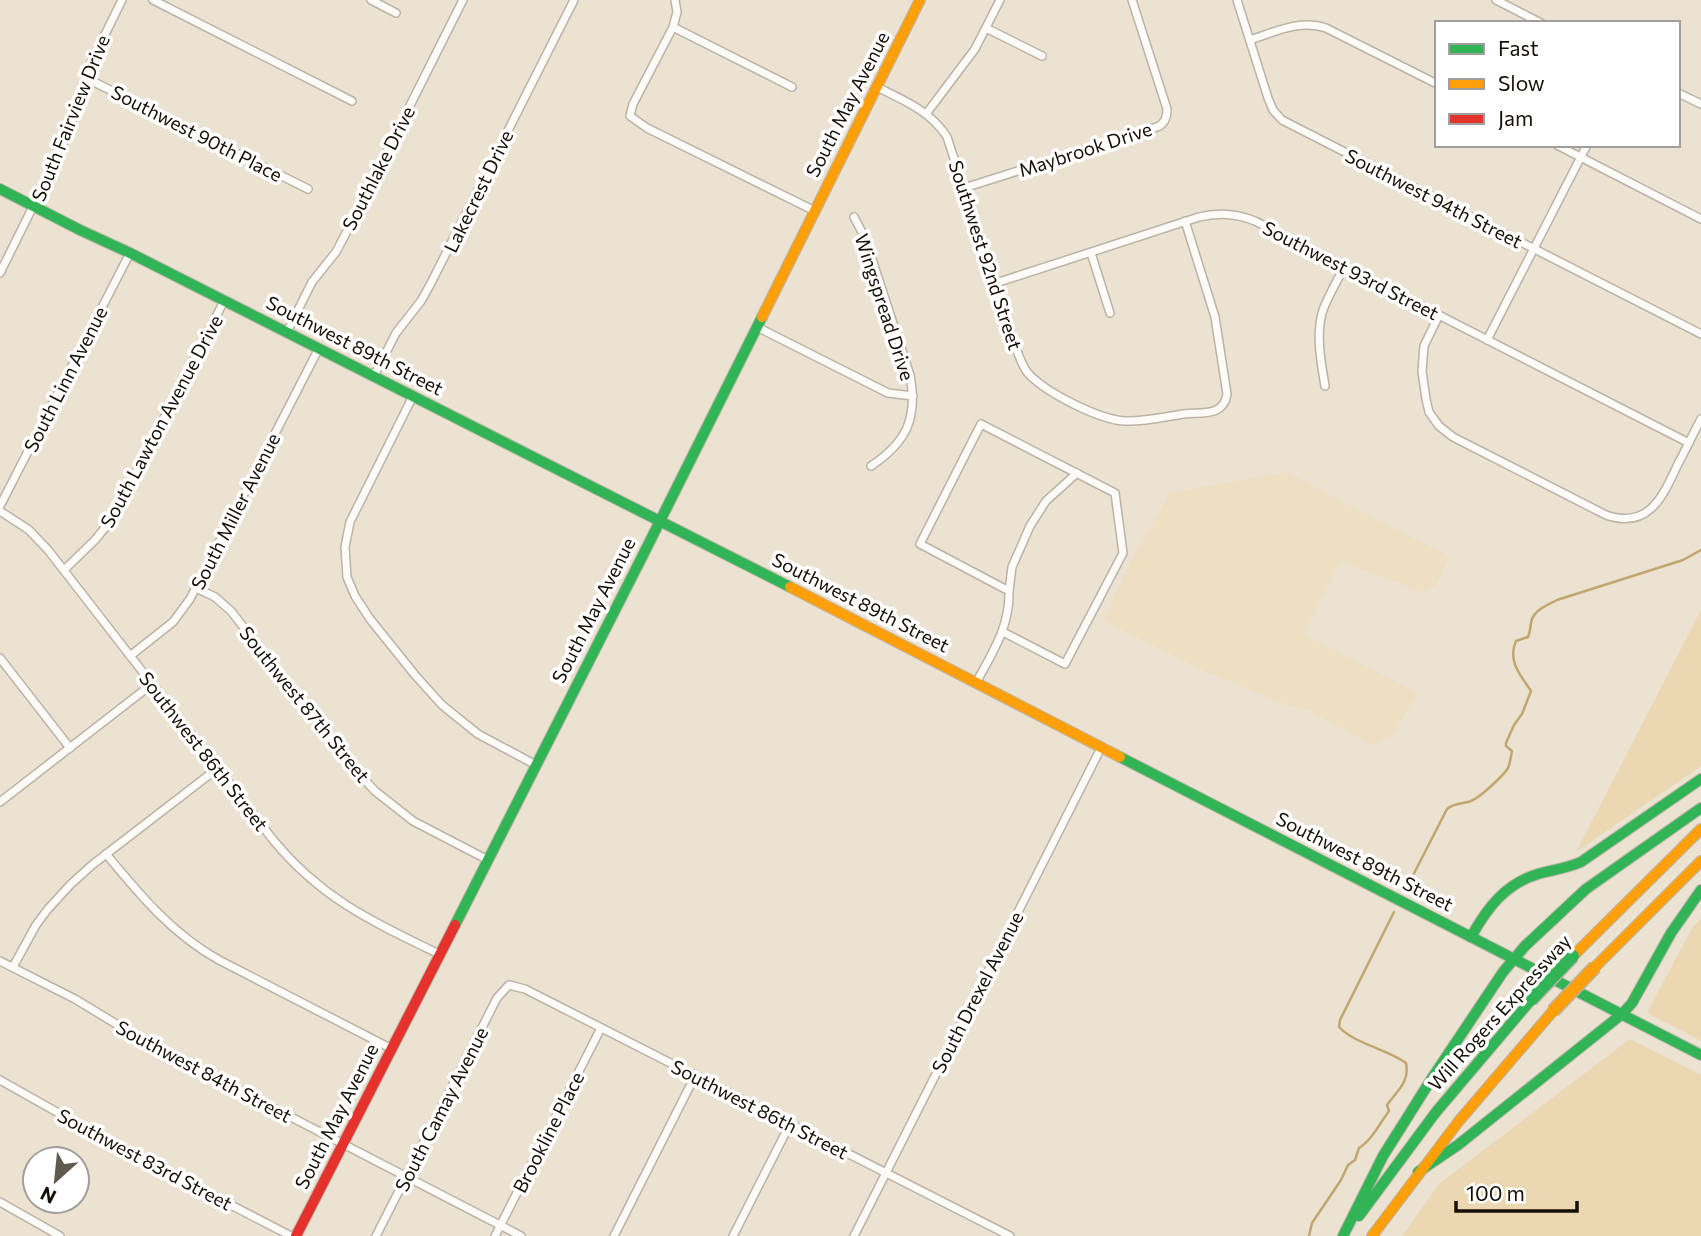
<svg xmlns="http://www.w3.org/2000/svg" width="1701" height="1236" viewBox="0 0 1701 1236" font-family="Commissioner,sans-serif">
<rect width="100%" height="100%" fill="#ece2d2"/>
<polygon fill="#eedfc3" points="1286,472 1450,557 1435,586 1421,592 1341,561 1304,634 1417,693 1394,734 1372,745 1310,711 1279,702 1207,672 1103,620 1135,554 1170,493"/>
<g fill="#ebd8b2">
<polygon points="1701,610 1701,766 1576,852"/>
<polygon points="1701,919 1701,1041 1647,1013 1692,928"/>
<polygon points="1630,1039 1701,1075 1701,1236 1402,1236 1440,1183"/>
</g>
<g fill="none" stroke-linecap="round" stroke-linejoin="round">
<g stroke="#c1a66f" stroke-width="2.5">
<path d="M1406,889L1447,809C1454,803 1460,804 1468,802C1478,800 1503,776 1508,768C1510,764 1511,756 1512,751L1506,746V743L1514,725L1522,714L1531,691C1521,676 1507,661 1516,641L1528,637C1531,630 1530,625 1532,619C1536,609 1548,605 1557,600L1683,560L1701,550"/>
<path d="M1309,1236L1312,1223L1341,1180L1348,1165L1355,1160L1359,1148C1372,1140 1380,1123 1389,1111L1387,1105C1397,1091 1410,1082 1406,1063C1387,1049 1355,1044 1339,1027L1340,1020L1394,912"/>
</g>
<g stroke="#bab3a6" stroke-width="10">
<g id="street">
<polyline points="153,0 352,101"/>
<polyline points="371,0 396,13"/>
<polyline points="675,0 677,12 673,27 633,104 630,116 647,128 815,211"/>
<polyline points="1237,0 1268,98 1273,110 1282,120 1701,334"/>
<polyline points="1496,0 1541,23"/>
<polyline points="673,27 792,87"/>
<polyline points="986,28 1042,56"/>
<path d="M1250,40C1275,32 1300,19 1326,28L1437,84"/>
<polyline points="86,78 308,189"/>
<path d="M877,87C903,100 931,111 947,137L1016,348C1019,356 1022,365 1027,372C1044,392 1098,419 1124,421C1143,422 1164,417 1183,414C1201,412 1224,417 1227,394L1215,317L1185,221"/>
<polyline points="1678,93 1701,104"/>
<polyline points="926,114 975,49 1000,0"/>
<polyline points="1557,145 1701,219"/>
<path d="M964,188L1157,127C1165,124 1167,117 1167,109L1132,0"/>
<path d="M854,217L865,238L910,375C918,418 907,442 871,466"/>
<polyline points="1091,253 1110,313"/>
<polyline points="0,273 57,158 70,128 89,67 122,0"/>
<path d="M996,283L1199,217C1219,212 1236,213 1255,221L1689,443"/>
<path d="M1439,315L1424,346L1422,371L1426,399L1429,412L1439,426L1453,437L1606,515C1649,530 1663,496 1678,464C1686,449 1693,434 1701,419"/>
<polyline points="757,327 888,393 913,396"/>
<polyline points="287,332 312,282 336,252 345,235 463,0"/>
<polyline points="1487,340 1587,145"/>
<polyline points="374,376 396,333 421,301 430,285 574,0"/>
<path d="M1325,386C1321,362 1316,337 1322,313C1327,297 1337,282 1344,267"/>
<polyline points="413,396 350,522 345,547 347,577 355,596 370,619 415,675 442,705 478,734 536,765"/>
<polyline points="0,506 130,253"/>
<path d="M0,511L29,530L48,550L274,841C322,899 373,922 439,954"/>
<polyline points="64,570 95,540 112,519 224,301"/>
<polyline points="196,588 215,597 231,611 347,761 375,791 413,821 488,860"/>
<polyline points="1009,591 1012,567 1030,526 1046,501 1077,473"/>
<polyline points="130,656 173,622 190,599 319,348"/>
<polyline points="0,658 70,748"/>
<path d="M976,683C992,653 1010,627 1009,591L920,544L981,424L1115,493L1123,553L1065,664L1003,632"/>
<polyline points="0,802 152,684"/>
<path d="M106,854C140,895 172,934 219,960L392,1049"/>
<polyline points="0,961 75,999 146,1042 521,1236"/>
<polyline points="13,967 36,925 48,909 71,884 92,865 218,768"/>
<polyline points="0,1080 126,1151 291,1236"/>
<polyline points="0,1202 60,1236"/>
<polyline points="376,1236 497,998 509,985 525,989 1010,1236"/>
<polyline points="495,1236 601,1028"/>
<polyline points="614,1236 695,1076"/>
<polyline points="733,1236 790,1124"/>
<polyline points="854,1236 1101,748"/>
</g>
</g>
<g stroke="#bab3a6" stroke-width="12">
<g id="fast">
<polyline points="0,189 80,230 130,253 790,587"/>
<polyline points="1120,757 1701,1055"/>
<polyline points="455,925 642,557 762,317"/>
<path d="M1471,937C1487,908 1505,884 1538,874C1553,870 1567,868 1581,862L1701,779"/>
<polyline points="1418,1172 1458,1145 1622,1014 1632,1003 1671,933 1701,890"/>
<polyline points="1359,1216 1436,1112 1531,1000"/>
<polyline points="1343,1236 1383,1156 1434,1075 1503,972 1525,946 1586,889 1701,808"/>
</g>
</g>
<g stroke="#bab3a6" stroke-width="12">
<g id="slow">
<polyline points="762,317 920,0"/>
<polyline points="790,587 1120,757"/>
<polyline points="1573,956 1701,829"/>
<polyline points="1595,967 1701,861"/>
<polyline points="1372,1236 1459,1121 1553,1011"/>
</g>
</g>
<g stroke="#bab3a6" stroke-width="12">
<polyline id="jam" points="296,1236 455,925"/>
</g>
<use href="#street" stroke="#fcfbf8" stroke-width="7"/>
<use href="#fast" stroke="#30b455" stroke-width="10"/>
<use href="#slow" stroke="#ff9f0a" stroke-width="10"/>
<use href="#jam" stroke="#e5322d" stroke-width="10"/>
<g stroke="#bab3a6" stroke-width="15" stroke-linecap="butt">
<polyline id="fast-bridge" points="1531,1000 1573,956"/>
</g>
<g stroke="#bab3a6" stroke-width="15" stroke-linecap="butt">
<polyline id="slow-bridge" points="1553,1011 1595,967"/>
</g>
<use href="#fast-bridge" stroke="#30b455" stroke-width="12"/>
<use href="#slow-bridge" stroke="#ff9f0a" stroke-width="12"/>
</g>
<g text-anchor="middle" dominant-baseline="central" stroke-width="7" stroke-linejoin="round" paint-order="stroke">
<g font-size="19" fill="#150f05" stroke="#fff">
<text transform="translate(847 104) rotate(-63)">South May Avenue</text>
<text transform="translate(70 118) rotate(-68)">South Fairview Drive</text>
<text transform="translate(197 133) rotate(27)">Southwest 90th Place</text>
<text transform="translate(1085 149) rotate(-18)">Maybrook Drive</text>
<text transform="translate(378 168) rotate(-63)">Southlake Drive</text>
<text transform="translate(478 191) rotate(-64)">Lakecrest Drive</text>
<text transform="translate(1434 198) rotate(27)">Southwest 94th Street</text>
<text transform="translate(986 255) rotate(72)">Southwest 92nd Street</text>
<text transform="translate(1351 270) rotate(27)">Southwest 93rd Street</text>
<text transform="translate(885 307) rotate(72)">Wingspread Drive</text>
<text transform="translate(355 345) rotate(27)">Southwest 89th Street</text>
<text transform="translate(65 379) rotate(-63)">South Linn Avenue</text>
<text transform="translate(161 421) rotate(-62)">South Lawton Avenue Drive</text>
<text transform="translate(235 511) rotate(-63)">South Miller Avenue</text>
<text transform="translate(861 602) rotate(27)">Southwest 89th Street</text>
<text transform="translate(593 610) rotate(-63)">South May Avenue</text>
<text transform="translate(305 704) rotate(51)">Southwest 87th Street</text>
<text transform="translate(204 751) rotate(52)">Southwest 86th Street</text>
<text transform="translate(1365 861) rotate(27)">Southwest 89th Street</text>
<text transform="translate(977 992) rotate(-63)">South Drexel Avenue</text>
<text transform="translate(1499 1012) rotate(-48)">Will Rogers Expressway</text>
<text transform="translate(204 1071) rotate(28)">Southwest 84th Street</text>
<text transform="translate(441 1109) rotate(-63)">South Camay Avenue</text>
<text transform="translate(760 1109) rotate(27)">Southwest 86th Street</text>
<text transform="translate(336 1116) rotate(-63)">South May Avenue</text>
<text transform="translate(548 1132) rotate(-63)">Brookline Place</text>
<text transform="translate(145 1159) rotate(28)">Southwest 83rd Street</text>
</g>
</g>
<rect x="1435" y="21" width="245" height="126" fill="#ffffff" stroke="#a19f9b" stroke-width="2"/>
<rect x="1449" y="44" width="35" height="10" fill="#30b455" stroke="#a19f9b" stroke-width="2"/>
<text x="1498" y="56" font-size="21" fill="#150f05">Fast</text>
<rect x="1449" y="79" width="35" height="10" fill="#ff9f0a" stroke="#a19f9b" stroke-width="2"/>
<text x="1498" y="91" font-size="21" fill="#150f05">Slow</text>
<rect x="1449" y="114" width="35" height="10" fill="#e5322d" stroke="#a19f9b" stroke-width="2"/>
<text x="1498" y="126" font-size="21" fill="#150f05">Jam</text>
<g transform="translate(56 1180) rotate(207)"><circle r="33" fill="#ffffff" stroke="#a19f9b" stroke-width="2"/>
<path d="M0-5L12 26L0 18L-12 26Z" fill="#60594d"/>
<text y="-10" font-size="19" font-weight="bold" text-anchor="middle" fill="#150f05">N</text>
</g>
<path d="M1456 1201v10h121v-10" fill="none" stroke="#150f05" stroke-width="3.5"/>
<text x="1466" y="1201" font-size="21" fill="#150f05" stroke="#ffffff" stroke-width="5" paint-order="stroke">100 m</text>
</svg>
